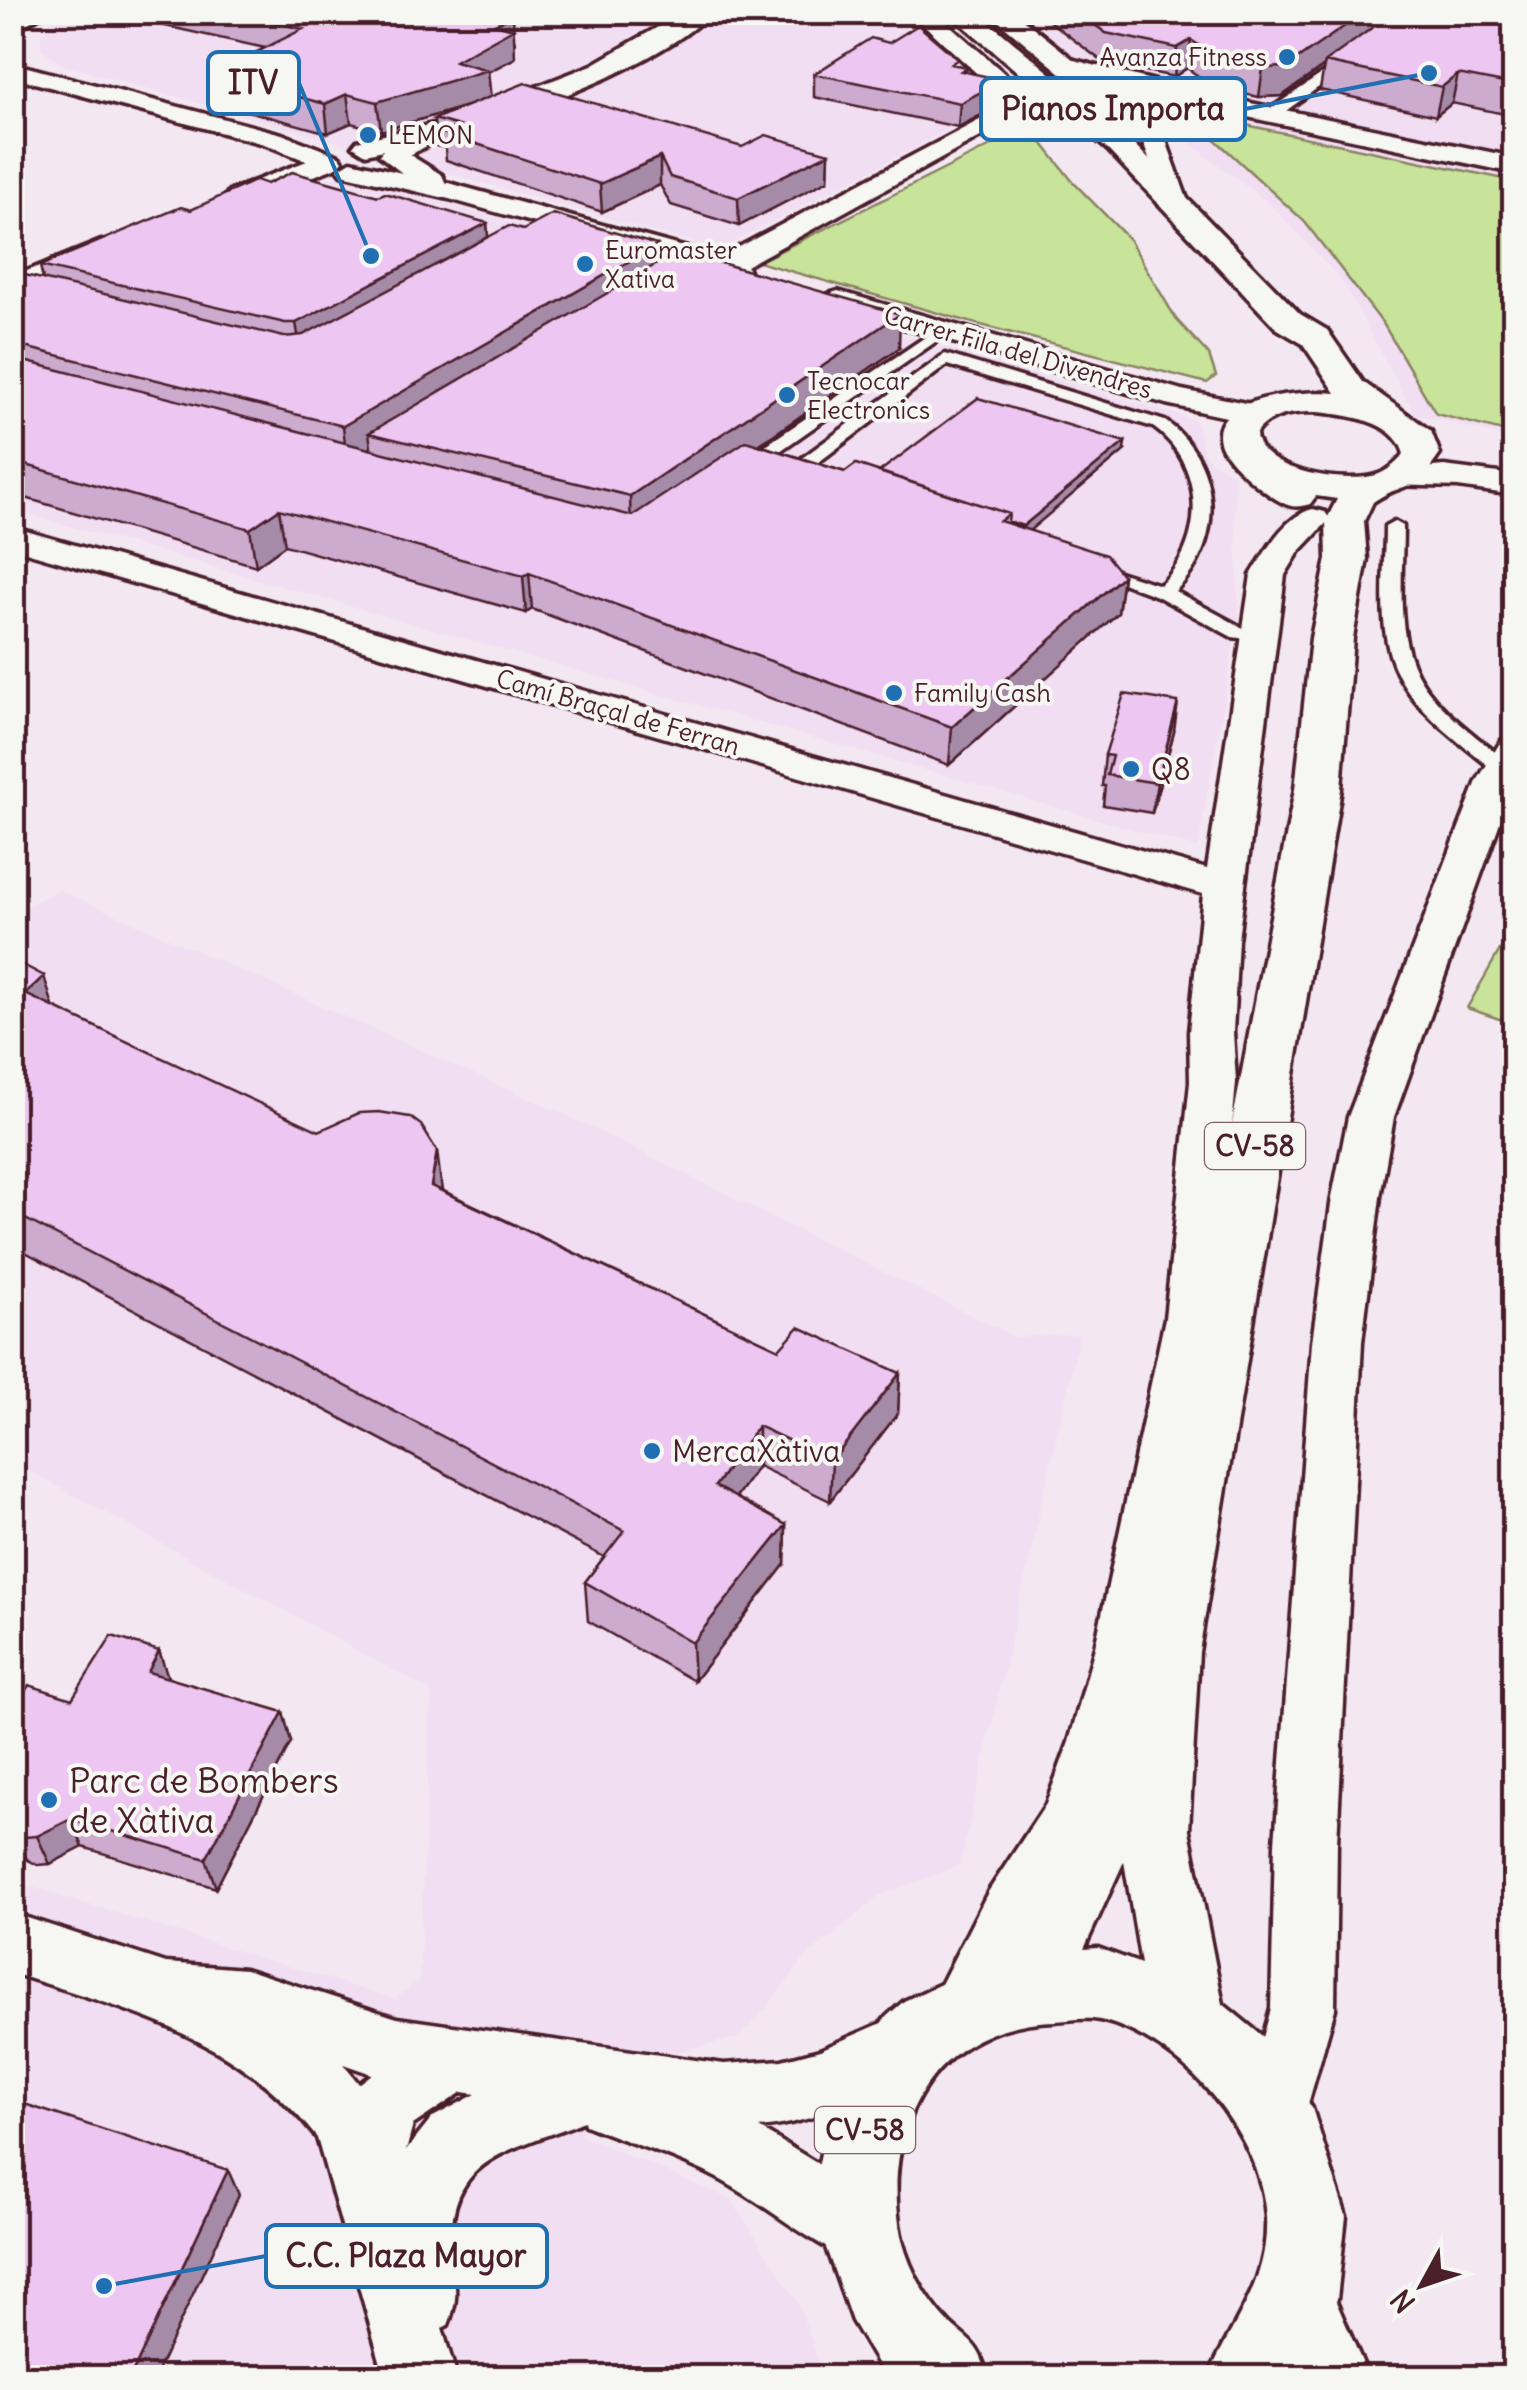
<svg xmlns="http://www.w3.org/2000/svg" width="1527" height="2390" font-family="Delius,sans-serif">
  <rect width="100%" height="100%" fill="#f3e8f2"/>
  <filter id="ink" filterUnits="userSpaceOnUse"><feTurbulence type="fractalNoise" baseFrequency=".01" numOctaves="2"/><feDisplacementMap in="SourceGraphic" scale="20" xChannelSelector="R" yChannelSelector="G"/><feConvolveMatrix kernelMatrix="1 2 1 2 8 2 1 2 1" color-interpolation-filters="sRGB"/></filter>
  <g filter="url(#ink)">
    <path fill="#f1def2" d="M71,12L899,13L1001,102L719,250L60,64L41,48V35L50,24Z
      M1021,13H1514V440L1414,413L1341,280L1273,207Z
      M339,176L356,177L1196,420L1203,450L1212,462L1234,474L1239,615L1198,848L13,510V299L294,186Z
      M58,889L566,1115L1015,1337L1080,1334L960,1865L879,1896L805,1958L765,2010L737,2038L677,2052L610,2045L580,2135L731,2199L798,2303L825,2377H13V1881L394,1999L419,1980L431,1691L13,1462L12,915Z"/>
    <path fill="#c8e39a" stroke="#898162" stroke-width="2.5" d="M1246,125L1514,181V434L1436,414L1384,325L1304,221L1207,132Z
      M1023,130L1036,135L1073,182L1129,239L1176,319L1209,355L1216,376L1207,383L973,323L758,262Z
      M1514,925V1024L1467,1008Z"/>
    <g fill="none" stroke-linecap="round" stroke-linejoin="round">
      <defs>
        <path id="service" d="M1348,56L1352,63L1276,118H1266V112Z
          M943,325L951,330L948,333L753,470H741V462Z
          M945,354L1165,421C1223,461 1225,544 1175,591L1245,629L1269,634V642L1232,637L1157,596L1082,568L1091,563L1160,585C1206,543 1206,464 1153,427L947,365L803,474H791V466Z
          M1394,521L1403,526C1403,570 1396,624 1413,665C1429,705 1478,737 1510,764V772H1496C1461,743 1412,710 1394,666C1377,625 1385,570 1385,526Z"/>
        <path id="minor" d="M19,12H48L12,32V16Z
          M684,12H711C672,56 550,105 493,119L481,112L484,107L592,65Z
          M910,12H935L1031,97L1035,107L746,266L749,270L745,276L735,278L713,273L449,199L342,174L338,169L351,161L402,173L379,155L383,150L366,154L353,146L357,141L438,123L450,130L447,135L410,155L442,175L445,182L720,257L1010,104Z
          M988,12H1014L1074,60L1197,92L1514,157V173L1195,106L1102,82L1164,135L1187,199L1174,207L1165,205L1143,142Z
          M12,63L282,134L339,156L343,161L339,166L247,203H229L225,197L229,191L307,161L264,144L12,77Z
          M101,241L111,243L115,249L111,255L12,296V277Z
          M838,291L1182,390L1265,407L1269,414L1265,421L1254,423L1166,404L828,306L824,300L828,294Z
          M1444,466L1514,475V495L1458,487L1390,485L1385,478L1390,471Z
          M1313,509L1325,512L1330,519L1299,552L1285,575L1238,940L1233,1032L1236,1082L1215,1318L1153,1647L1129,1742L1101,1818L1032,1934L987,2024L964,2033L941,2024L932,2002L988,1892L1046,1804L1069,1742L1095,1647L1165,1318L1190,1082L1189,1032L1203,894L12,548V527L1207,869L1251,575C1266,551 1284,516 1313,509Z
          M1514,738V783L1394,1117L1380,1197L1362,1342L1337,1843L1335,2009L1299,2136L1275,2145L1251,2136L1242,2112L1271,2009L1275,1843L1312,1342L1332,1197L1348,1117L1477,781L1501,741Z
          M12,1913L166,1963L245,1969L397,2018L724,2064L782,2060L820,2050L907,2012L930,2021L940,2044L930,2067C876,2091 820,2123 759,2128L884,2204L894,2229L884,2254L859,2264C810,2243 768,2206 721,2180C677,2156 631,2144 585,2125L584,2121C509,2153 444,2154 452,2257C454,2287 460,2295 448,2325L442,2328L457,2378H385L317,2138C238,2037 129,2010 12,1973ZM343,2064L372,2074L359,2084ZM462,2092L476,2094L433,2117L406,2151L413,2125Z"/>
        <path id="tertiary" d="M1296,2264L1325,2276L1369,2378H1285L1255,2305L1267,2276Z"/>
        <path id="primary" d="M948,12H977L1128,138L1300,314L1327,330L1363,382L1431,431L1440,454C1412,496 1407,479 1373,502L1364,521L1367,559L1353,638L1341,789L1199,1652L1189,1830L1223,2004L1266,2039L1312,2108L1346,2216L1337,2299L1297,2378H1208C1232,2320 1269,2284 1266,2217C1262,2134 1180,2038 1100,2020C1086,2017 1069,2020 1055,2021C940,2024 884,2116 899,2224C904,2261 924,2297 950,2324C958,2332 971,2340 977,2350C982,2357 985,2369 989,2378H886L852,2321L820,2231L819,2163L828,2119L859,2051L887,2016L904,2001L1006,1954L1069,1825L1119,1696L1130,1692L1133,1652L1295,789L1311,638L1327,559L1326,521L1337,499L1316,496L1310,504C1302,506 1296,508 1288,505C1269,498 1225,462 1220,442C1208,395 1309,390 1336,393L1303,344L1276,328L1108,150ZM1317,412C1347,415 1395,420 1404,454C1398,462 1389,470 1379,474C1350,485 1257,473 1256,433C1270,414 1294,412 1317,412ZM1124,1861L1141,1964L1098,1948L1084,1949Z"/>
      </defs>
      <use href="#service" stroke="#4a1f2b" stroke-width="7"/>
      <use href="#minor" stroke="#4a1f2b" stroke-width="7"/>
      <use href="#tertiary" stroke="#4a1f2b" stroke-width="7"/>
      <use href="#primary" stroke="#4a1f2b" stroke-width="7"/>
      <use href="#service" fill="#f6f6f2" fill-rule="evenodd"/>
      <use href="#minor" fill="#f6f6f2" fill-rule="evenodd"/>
      <use href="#tertiary" fill="#f6f6f2" fill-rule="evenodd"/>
      <use href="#primary" fill="#f6f6f2" fill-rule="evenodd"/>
    </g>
    <path fill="#ccabcf" stroke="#4a1f2b" stroke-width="2.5" d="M102,12H503L515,42L514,43L515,58L488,72L490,97L742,147L829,153L828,180L739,226L671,205L660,185L602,212L446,160L445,148L436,146L434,119L467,106L381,131L351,123L328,133L218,103L213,74L265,48Z
      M1045,12H1514V116L1452,103L1436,116L1320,90L1324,66L1282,96L1259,97L1215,88L1187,68L1174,77L1103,62L1045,18Z
      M958,66L967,67L966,73L1002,104L958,127L814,97V74Z
      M267,184L378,196L487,223L488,237L523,230L657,245L658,263L899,348L759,445L845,472H879L1124,451L1029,530L1123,576L1118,613L949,765L532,609L526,613L285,545L256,566L12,494V275L43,279L40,266Z
      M1174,732L1152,813L1103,805L1105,786H1102L1105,755Z
      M12,959L53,1007L779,1349L900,1373L898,1413L830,1501L758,1466L736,1497L786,1525L785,1564L694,1681L588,1621L585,1582L604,1557L12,1245Z
      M159,1651L168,1678L283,1712L291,1742L216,1888L83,1847L50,1864L38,1865L28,1860L21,1852L12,1833V1712L72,1699Z"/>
    <path fill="#a68ba9" stroke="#4a1f2b" stroke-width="2.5" d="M1365,12H1400L1325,62L1324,66L1282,96L1259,97L1263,68Z
      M513,15L515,58L488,72L491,99L381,131L377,102L455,61L495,24Z
      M1191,40L1187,68L1174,77L1177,48Z
      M1458,74L1452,103L1436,116L1442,87Z
      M1003,80L1002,104L958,127L960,103Z
      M347,94L351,123L328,133L325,104Z
      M829,153L828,180L739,226L738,198Z
      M660,157V185L602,212L600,184Z
      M487,223L489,251L301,352L296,323Z
      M657,245L659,278L369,433L371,447L347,461L343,426Z
      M900,314L899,348L631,533L630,496Z
      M1125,442L1124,451L1023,536V526Z
      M279,509L285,545L256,566L250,529Z
      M529,573L532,609L526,613L523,576Z
      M1123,576L1118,613L949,765L952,727Z
      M1178,702L1174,732L1152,813L1157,783Z
      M44,976L56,1016L25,994Z
      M437,1151L442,1191L431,1186Z
      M900,1373L898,1413L830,1501L832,1461Z
      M758,1426V1466L716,1525L715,1486Z
      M786,1525L785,1564L694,1681L692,1643Z
      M159,1651L169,1680L148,1672Z
      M283,1712L291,1742L216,1888L206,1859Z
      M71,1819L83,1847L50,1864L37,1836Z
      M228,2170L239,2195L154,2378H130Z"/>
    <path fill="#edc7f1" stroke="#4a1f2b" stroke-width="2.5" d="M225,12H503L513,15L495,24L513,29L455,61L488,70L377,102L347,94L325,104L213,74L303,29Z
      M1077,12H1365L1286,67L1263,68L1219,59L1191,40L1177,48L1106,33Z
      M1394,12H1514V85L1458,74L1442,87L1325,62Z
      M918,25L958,59L951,64L967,67L961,71L1003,80L960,103L814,74L871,38L889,43Z
      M525,83L742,147L766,135L829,153L738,198L670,177L660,157L600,184L443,133L459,126L434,119Z
      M292,172L378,196L385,193L487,223L296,323H285L40,266L181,207L191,210L256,180L267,184Z
      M553,214L657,245L343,426L12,344V275L17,273L284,337L303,335L509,226L523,230Z
      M679,251L900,314L630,496L369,433Z
      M12,358L632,516L746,441L845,472L856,464L1009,514L1000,521L1106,555L1123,576L952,727L529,573L523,576L279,509L250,529L12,461Z
      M978,398L1125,442L1023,526L1008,521L1009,514L879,472Z
      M1124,694L1178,702L1157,783L1107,775L1112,756L1105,755Z
      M12,959L44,976L25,994L319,1131L359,1113L379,1112L410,1117L421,1125L437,1151L431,1186L779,1349L799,1327L900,1373L832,1461L758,1426L715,1486L786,1525L692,1643L585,1582L624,1531L12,1212Z
      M112,1636L159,1651L148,1672L283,1712L206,1859L71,1819L37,1836L25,1837L12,1829V1712L29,1685L72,1699Z
      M12,2100L228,2170L130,2378H12Z"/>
  </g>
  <g fill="#1f6fb2" stroke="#f6f6f2" stroke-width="4">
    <circle cx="1287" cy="57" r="10"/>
    <circle cx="368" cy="135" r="10"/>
    <circle cx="585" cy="264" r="10"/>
    <circle cx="787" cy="395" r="10"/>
    <circle cx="894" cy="693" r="10"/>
    <circle cx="1131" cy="769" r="10"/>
    <circle cx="652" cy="1451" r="10"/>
    <circle cx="49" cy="1800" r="10"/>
  </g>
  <g text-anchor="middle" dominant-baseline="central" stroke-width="8" stroke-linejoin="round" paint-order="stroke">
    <g font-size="25" fill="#4a1f2b" stroke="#f6f6f2" text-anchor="start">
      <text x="1267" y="57" text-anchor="end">Avanza Fitness</text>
      <text x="388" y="135">LEMON</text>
      <text x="605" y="250">Euromaster<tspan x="605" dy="29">Xativa</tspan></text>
      <text x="807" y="381">Tecnocar<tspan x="807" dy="29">Electronics</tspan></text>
      <text x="914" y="693">Family Cash</text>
    </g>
    <g font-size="25" fill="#4a1f2b" stroke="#f6f6f2">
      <text transform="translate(1018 352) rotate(16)">Carrer Fila del Divendres</text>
      <text transform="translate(618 712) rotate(16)">Camí Braçal de Ferran</text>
    </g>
    <g fill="#f6f6f2" stroke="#7e6067" stroke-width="2.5">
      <rect x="1205" y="1123" width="100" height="46" rx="8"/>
      <rect x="815" y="2107" width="100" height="46" rx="8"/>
    </g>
    <g font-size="28" font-weight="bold" fill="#4a1f2b">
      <text x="1255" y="1146">CV-58</text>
      <text x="865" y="2130">CV-58</text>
    </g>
    <g font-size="30" fill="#4a1f2b" stroke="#f6f6f2" text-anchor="start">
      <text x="1151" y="769">Q8</text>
      <text x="672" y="1451">MercaXàtiva</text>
    </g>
    <g font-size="35" fill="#4a1f2b" stroke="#f6f6f2" text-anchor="start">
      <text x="69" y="1780">Parc de Bombers<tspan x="69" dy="40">de Xàtiva</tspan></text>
    </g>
  </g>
  <path fill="none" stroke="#1f6fb2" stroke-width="4" d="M371 256L299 83M1429 73L1245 109M104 2286L266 2256"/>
  <g fill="#1f6fb2" stroke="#f6f6f2" stroke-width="4">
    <circle cx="371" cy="256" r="10"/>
    <circle cx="1429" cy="73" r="10"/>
    <circle cx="104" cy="2286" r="10"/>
  </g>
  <g fill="#f6f6f2" stroke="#1f6fb2" stroke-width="4">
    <rect x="208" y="52" width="91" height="62" rx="10"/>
    <rect x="981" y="78" width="264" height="62" rx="10"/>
    <rect x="266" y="2225" width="281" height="62" rx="10"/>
  </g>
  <g font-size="32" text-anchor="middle" font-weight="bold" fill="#4a1f2b">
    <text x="253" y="94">ITV</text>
    <text x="1113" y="120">Pianos Importa</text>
    <text x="406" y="2267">C.C. Plaza Mayor</text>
  </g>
  <rect width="1527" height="2390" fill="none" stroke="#f6f6f2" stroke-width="50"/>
  <rect x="25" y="25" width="1477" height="2340" fill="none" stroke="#4a1f2b" stroke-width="4" filter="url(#ink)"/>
  <g transform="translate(1422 2285) rotate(230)" stroke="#f6f6f2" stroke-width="8" paint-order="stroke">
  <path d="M0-8L18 38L0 25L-18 38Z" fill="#4a1f2b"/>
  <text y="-15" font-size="28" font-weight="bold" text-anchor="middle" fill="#4a1f2b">N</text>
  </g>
</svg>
